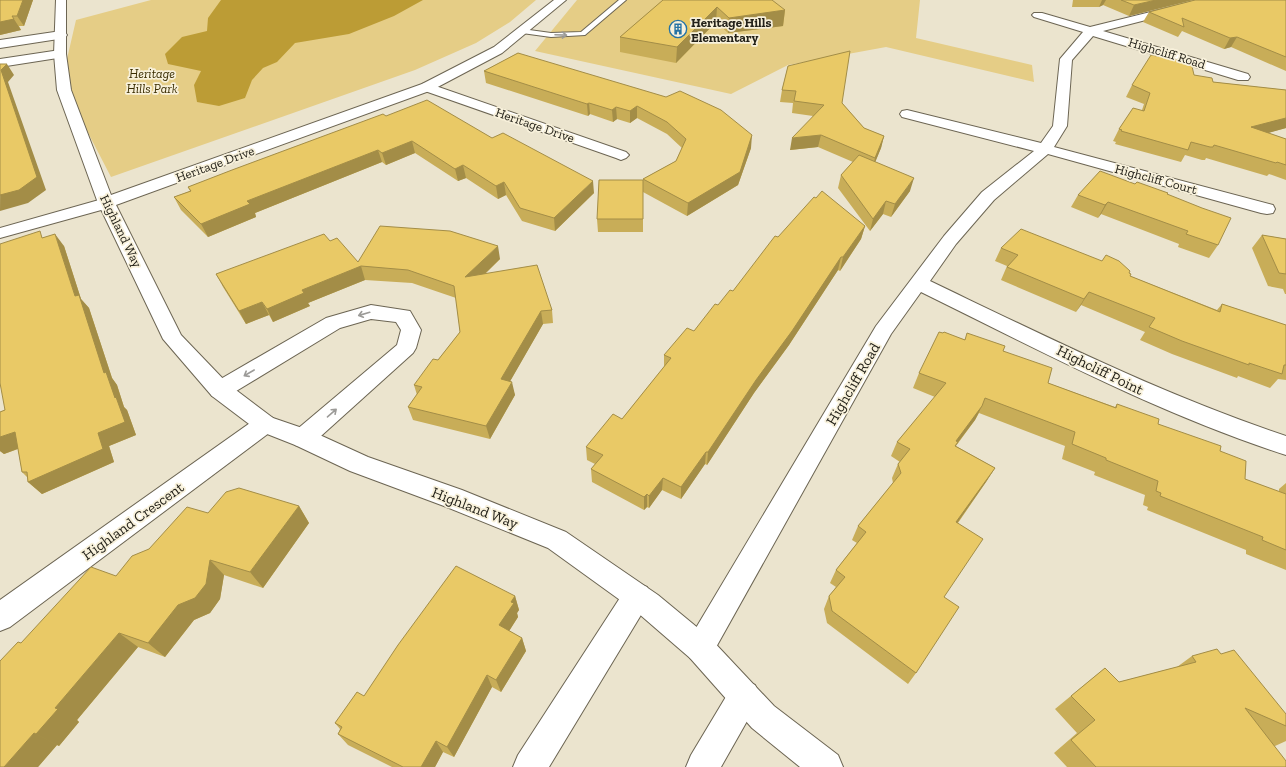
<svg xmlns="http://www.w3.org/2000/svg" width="1286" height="767" font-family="'Zilla Slab',serif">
  <rect width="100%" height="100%" fill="#ebe4ce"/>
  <path fill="#e5cd86" d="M151,0H536L510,22L476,43L415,70L111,177L71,100L67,59L76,20Z
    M577,0H920L916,38L1032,65L1034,82L886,47L788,65L731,94L535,51Z"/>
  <path fill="#bc9c35" d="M221,0H423L394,16L349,34L295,43L277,62L263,68L252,80L245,98L219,106L197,102L194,85L201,71L168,64L165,54L182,37L207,31L208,18Z"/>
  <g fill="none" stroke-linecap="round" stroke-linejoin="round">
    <defs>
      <path id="lane" d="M619,0H626L585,35L551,37L522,33L519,31L522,29L551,33L581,32Z"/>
      <path id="street" d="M1199,0H1217L1216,2L1103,31L1248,74L1250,77L1248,80H1238L1093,36L1072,60L1067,126L1054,147L1273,205L1275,209L1273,213L1267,214L1261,213L1048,154L994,200L956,244L930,281C1047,337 1163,395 1286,436V455C1159,414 1041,351 921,292L891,334L710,658L700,663L690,658L685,648L690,638L876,326L944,236L982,192L1034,151L902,117L900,114L902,111L907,110L1041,143L1053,126L1060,59L1083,32L1034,17L1032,15L1034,13H1042L1090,27Z
        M61,31L65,32L67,35L65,38L0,48V40Z
        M60,50L64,51L66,54L64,57L0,67V59Z
        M427,83L626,152L629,155L626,158L621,160L616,158L422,90L420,87L422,84Z
        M106,198L112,199L114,203L112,207L0,238V228Z
        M371,305L410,311L421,330L416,348L413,353L311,445L303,447L295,445L291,438L295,431L397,345L401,330L396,322L371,319L340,328L228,396L220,398L212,396L209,390L212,384L326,318Z
        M265,415L273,418L277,424L273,430L10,627L0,631V600L257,418Z
        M637,583L647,587L651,596L647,605L549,767H513L518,755L627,587Z
        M744,680L755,685L760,696L755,707L721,767H686L691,755L733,685Z"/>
      <path id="secondary" d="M56,0H66V54L71,90L111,195L422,84L494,47L554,0H566L502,53L432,90L116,205L181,335L228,384L273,418L311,431L368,457L462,490L566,532L658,595L710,638L774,706L838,755L843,767H800L752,728L690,658L638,613L548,548L444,506L350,471L295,445L257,430L212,396L163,339L98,203L57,90L54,54Z"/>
    </defs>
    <use href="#lane" stroke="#6c6553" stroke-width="2"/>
    <use href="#street" stroke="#6c6553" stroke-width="2"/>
    <use href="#secondary" stroke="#6c6553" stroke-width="2"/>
    <use href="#lane" fill="#fff" fill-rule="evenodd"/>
    <use href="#street" fill="#fff" fill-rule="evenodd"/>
    <use href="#secondary" fill="#fff" fill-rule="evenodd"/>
  </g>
  <path fill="#c8ad58" d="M0,0H33L24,26H19L21,30L0,35Z
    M663,0L785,10L783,26L728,33L716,22L676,63L620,52V37Z
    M1073,0H1193L1129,16L1103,5L1099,7H1072Z
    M1286,0V71L1231,47L1224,49L1182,31L1178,37L1143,22L1149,12Z
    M518,53L751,148L738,185L687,216L643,192V179L676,161L682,148L667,134L637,118L630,123L617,119L613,122L590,114L588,116L486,83L484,71Z
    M788,66L842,103L864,128L884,136L881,148L875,162L910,191L891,217L883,214L870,231L838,188L841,175L853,162L818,147L790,150L813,116L792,113L793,103L780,102L782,90Z
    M1194,75L1213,82L1286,90V128L1267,133L1286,139V180L1269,174L1267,176L1206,158L1205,160H1202L1185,155L1181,162L1115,144L1116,142L1113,141L1119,129L1142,110L1144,104L1126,97L1132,85Z
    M386,116L492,138L594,193L555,231L522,221L506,195L498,199L466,178L458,181L415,153L386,165L382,162L255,213L256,217L208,237L181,210L174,197L190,191L188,187Z
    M643,180V232H598L597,219Z
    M1167,194L1218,245L1209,258L1178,247L1179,244L1101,214L1098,218L1071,207L1078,195Z
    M865,226L861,239L840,271L838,270L789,345L754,393L707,465L705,464L681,499L662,490L649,508L647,507L644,510L592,482L591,469L595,464L587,460L586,447L622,419L664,367V355L694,331L718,305L733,291L778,237Z
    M1262,235L1286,239V294H1285L1283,289L1268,286L1252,248Z
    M44,237L64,246L81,299L89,308L112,378L117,385L124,407L127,410L136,435L109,446L114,462L42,494L28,482L27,477L22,472L18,449L4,454L0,451V412L5,410Z
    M330,241L358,262L500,259L485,274L552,310L553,323L543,324L510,381L515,395L490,439L413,420L408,407L417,395L414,385L438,360L460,332L456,298L412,283L365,280L308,303L310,306L273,322L269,315L246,324L223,287L216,274Z
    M1001,248L1129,273L1130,276L1217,310L1222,304L1286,325V380L1278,379L1270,388L1238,376L1237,378L1172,354L1140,340L1145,332L1081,305L1076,312L1001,280L1007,266L995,261Z
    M943,333L1003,351L1048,383L1115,407L1117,404L1158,424L1220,451L1245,479L1279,492V489L1286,483V570L1246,554V550L1147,510L1148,507L1143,505L1145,495L1094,475L1095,472L1062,459L1065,446L979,413L975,420L956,446L995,468L986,482L958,523L944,597L916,673L908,684L827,623L824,609L829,596L836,587L830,583L836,570L857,543L852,540L858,526L893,483L892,478L898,464L900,462L891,456L897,442L935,397L913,388L919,373Z
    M299,506L309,523L263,588L224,575L220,599L210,613L194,620L165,657L138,647L77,720L79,722L59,746L57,745L38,767H0L21,643L116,576L149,549L208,513Z
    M515,596L519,610L517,613L518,617L509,631L522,638L526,651L501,692L492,687L454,757L443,752L435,767H392L348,745L338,734L340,729L335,723L364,696Z
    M1192,656L1286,726V741L1275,746H1274L1286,767H1067L1054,753L1077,733L1055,709L1105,668L1119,682L1177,667Z"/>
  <path fill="#a38d47" d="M23,0H33L24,26L17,16Z
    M1102,0H1106L1103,5L1099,7Z
    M1156,0H1193L1129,16L1134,5Z
    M717,7L716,22L676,63L677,47Z
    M785,10L783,26L728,33L729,18Z
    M12,16L21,30L0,35V22Z
    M1237,37L1231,47L1224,49L1230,38Z
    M7,64L14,75L8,82L46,190L28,203L0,211L1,70Z
    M589,103L590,114L588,116L587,104Z
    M637,106V118L630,123V111Z
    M616,107L617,119L613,122L612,110Z
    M1286,118V128L1243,140L1251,127Z
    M752,135L751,148L738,185L687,216L688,203Z
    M821,135L818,147L790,150L792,138Z
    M884,136L881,148L872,170L875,158Z
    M412,141L415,153L386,165L382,153Z
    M378,150L382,162L255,213L256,217L208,237L201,224L247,201Z
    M463,165L466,178L458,181L455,169Z
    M914,178L910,191L891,217L895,204Z
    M593,181L594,193L555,231L554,218Z
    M504,182L506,195L498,199L496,186Z
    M886,201L883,214L870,231L873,219Z
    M1108,202L1101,214L1098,218L1105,205Z
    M865,226L861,239L840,271L843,257Z
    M55,234L64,246L81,299L89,308L112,378L117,385L124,407L127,410L136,435L109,446L114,462L42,494L28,482L98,433L115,398L104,373L75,296Z
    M498,246L500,259L468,290L465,277Z
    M841,257L838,270L789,345L754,393L707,465L708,452L756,380Z
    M361,266L365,280L308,303L310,306L273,322L267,309L302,290Z
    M1089,292L1081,305L1076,312L1084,299Z
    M262,302L269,315L246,324L239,311Z
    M541,311L543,324L504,392L501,379Z
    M512,382L515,395L490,439L486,426Z
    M982,406L975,420L956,445L950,456L956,441Z
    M15,432L28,445L4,454L0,451V437Z
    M706,452L705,464L681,499V487Z
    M995,468L986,482L948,536L956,522Z
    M663,478L662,490L649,508V496Z
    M647,494V507L644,510V497Z
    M299,506L309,523L263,588L250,572Z
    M210,560L224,575L220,599L210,613L194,620L165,657L148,643Z
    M515,596L519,610L517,613L518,617L504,639L499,625L511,602Z
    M119,633L138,647L77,720L79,722L59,746L36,734L55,708Z
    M522,638L526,651L501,692L496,680Z
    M487,675L492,687L454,757L447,747Z
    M34,733L57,745L38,767H4Z
    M436,741L443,752L435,767H421Z"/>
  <path fill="#e9c966" stroke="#a38d47" d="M0,0H23L17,16H12L14,19L0,22Z
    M663,0H772L785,10L729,18L717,7L677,47L620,37Z
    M1121,0H1156L1134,5Z
    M1195,0H1286V57L1237,37L1230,38L1182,18L1184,27L1149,12Z
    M850,51L842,103L864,128L884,136L875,158L821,135L792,138L824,105L794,101L796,91L782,90L788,66Z
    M518,53L666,97L680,91L721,110L752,135L740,172L688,203L643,179L676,161L686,139L667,122L637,106L630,111L616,107L612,110L589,103L587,104L484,71Z
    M1151,55L1191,62L1194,75L1212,78L1213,82L1286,90V118L1251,127L1286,139V165L1277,162L1276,163L1214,145L1213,147H1210L1191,142L1188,150L1121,131L1122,130L1119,129L1133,108L1144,111L1150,93L1132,85Z
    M0,64H7L1,70L37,177L19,190L0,195Z
    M427,100L492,138L503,133L593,181L554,218L520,208L504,182L496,186L463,165L455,169L412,141L382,153L378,150L247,201L250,204L201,224L174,197L191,191L188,187L232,170L383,114L386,116Z
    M859,155L914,178L895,204L886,201L873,219L841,175Z
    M1100,171L1135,184L1137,182L1168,193L1167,194L1202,208L1231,218L1218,245L1186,234L1188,231L1108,202L1105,205L1078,195Z
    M599,180H643V219H597Z
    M822,191L865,226L843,257H841L792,331L756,380L708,452H706L681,487L663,478L649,496L647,494L644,497L591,469L603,455L586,447L613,414L622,419L671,358L664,355L687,328L694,331L715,304L718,305L730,290L733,291L775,236L778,237L814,197L816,198Z
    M380,226L450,231L498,246L465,277L537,265L552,310L541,311L501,379L512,382L486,426L408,407L422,387L414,385L433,359L438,360L460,332L454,286L408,270L361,266L302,290L304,293L267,309L262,302L239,311L216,274L324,234L330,241L337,238L358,262Z
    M1021,229L1102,261L1106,255L1119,261L1130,271L1129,273L1131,274L1130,276L1220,312L1222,304L1286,325V365H1284L1282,374L1249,363V365L1182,341L1149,327L1155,318L1089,292L1084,299L1007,267L1018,255L1001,248Z
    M40,231L42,238L55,234L75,296L79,295L104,373L106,372L115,398L116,397L125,422L98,433L103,449L28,482L27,472H22L15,432L0,437V412L5,410L0,383V244Z
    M1262,235L1286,239V274L1279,273Z
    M939,332L943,333L944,332L965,340L967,333L1005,346L1003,351L1052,368L1048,383L1116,408L1117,404L1159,419L1158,424L1221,446L1220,451L1246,461L1245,479L1286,494V550L1262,540L1263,537L1160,496L1161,493L1156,491L1158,481L1106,460V458L1072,444L1075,432L985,398L982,406L956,441L958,442L955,446L995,468L956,522L983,539L944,597L959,607L916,673L832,611L829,596L845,577L836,570L866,532L858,526L901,473L898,464L910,449L897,442L946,383L919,373Z
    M239,488L299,506L250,572L210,560L206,584L195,598L178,605L148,643L119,633L55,708L58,709L36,734L34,733L4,767H0V661L18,642L21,643L91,567L116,576L132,556L149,549L187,507L208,513L226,492Z
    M456,566L515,596L511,602L514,603L499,625L522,638L496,680L487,675L447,747L436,741L421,767H403L338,734L342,727L335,723L357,692L364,696L398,645Z
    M1217,649L1221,654L1234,650L1286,714V726L1245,708L1286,761V767H1096L1071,740L1095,720L1071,696L1105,668L1119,682L1196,662L1192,656Z"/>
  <defs><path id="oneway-shaft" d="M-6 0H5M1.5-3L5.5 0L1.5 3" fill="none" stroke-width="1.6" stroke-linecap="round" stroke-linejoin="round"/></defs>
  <g stroke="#9c9b98">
    <use href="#oneway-shaft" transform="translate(561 35) rotate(2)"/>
    <use href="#oneway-shaft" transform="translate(364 314) rotate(164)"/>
    <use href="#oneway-shaft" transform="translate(249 373) rotate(150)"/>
    <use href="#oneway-shaft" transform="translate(332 413) rotate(-41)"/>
  </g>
  <defs>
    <symbol id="building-ring" viewBox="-11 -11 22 22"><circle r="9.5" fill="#f8f1db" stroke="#2473a5" stroke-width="1.5"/><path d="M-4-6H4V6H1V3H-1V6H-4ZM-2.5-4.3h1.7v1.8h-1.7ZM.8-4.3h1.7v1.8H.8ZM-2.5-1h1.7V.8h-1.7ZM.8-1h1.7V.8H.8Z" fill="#2473a5"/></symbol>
  </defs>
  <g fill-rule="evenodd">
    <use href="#building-ring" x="668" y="19" width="20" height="20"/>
  </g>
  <g text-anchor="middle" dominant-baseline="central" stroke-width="3.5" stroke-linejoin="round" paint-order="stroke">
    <g font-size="13" font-weight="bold" fill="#232119" stroke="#f8f1db" text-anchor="start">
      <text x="691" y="22">Heritage Hills<tspan x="691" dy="15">Elementary</tspan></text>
    </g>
    <g font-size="13" fill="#232119" stroke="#f8f1db">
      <text transform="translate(1167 53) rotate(17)">Highcliff Road</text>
      <text transform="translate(535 125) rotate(19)">Heritage Drive</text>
      <text transform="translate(215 164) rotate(-20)">Heritage Drive</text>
      <text transform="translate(1156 179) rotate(15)">Highcliff Court</text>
      <text transform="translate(121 231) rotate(64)">Highland Way</text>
    </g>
    <g font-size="13" font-style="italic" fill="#392c00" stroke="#f8f1db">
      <text x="152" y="73">Heritage<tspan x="152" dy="15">Hills Park</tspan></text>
    </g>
    <g font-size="15" fill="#232119" stroke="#f8f1db">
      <text transform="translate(1100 370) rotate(26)">Highcliff Point</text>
      <text transform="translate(853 384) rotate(-60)">Highcliff Road</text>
      <text transform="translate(475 508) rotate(21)">Highland Way</text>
      <text transform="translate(133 521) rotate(-36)">Highland Crescent</text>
    </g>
  </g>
</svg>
